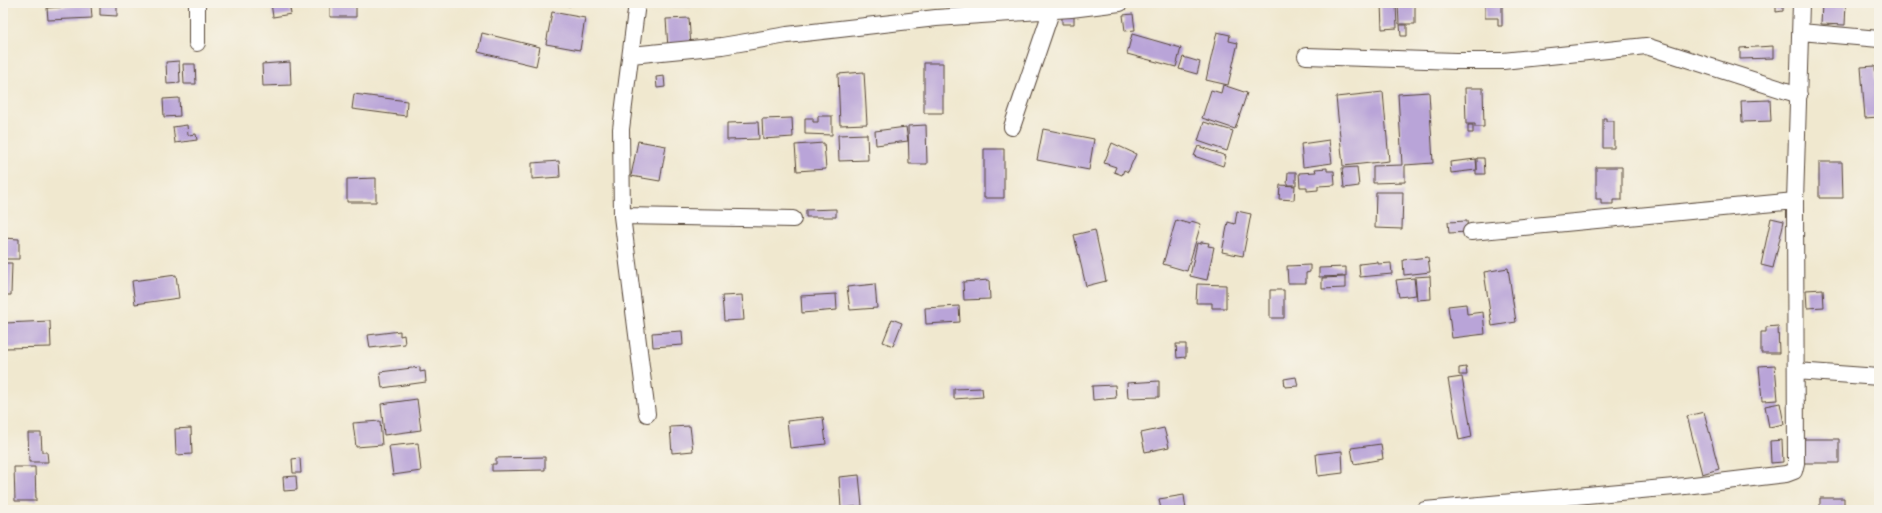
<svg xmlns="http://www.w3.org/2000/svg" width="1882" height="513" font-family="Dekko,sans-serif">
  <rect width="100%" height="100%" fill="#f7f3e8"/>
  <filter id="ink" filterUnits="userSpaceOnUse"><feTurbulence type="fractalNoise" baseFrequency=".025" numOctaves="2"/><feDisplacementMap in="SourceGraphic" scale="8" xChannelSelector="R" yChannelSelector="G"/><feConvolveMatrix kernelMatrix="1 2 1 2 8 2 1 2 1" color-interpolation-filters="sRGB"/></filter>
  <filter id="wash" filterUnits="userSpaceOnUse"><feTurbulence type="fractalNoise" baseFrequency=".012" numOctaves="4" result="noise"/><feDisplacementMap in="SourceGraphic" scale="16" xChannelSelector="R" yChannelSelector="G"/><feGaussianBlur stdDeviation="0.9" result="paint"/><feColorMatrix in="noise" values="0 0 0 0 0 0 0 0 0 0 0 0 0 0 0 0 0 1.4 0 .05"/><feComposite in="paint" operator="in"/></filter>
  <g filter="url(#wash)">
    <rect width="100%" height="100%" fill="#f0e8cf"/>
    <g id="blocks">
      <path fill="#b9a4d8" d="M100,3H117V16L100,15Z
        M271,3H289L291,14L273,17Z
        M330,3H356V17H330Z
        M553,3H570V6Z
        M673,3H695V6L673,7Z
        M999,3H1014V6H999Z
        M1381,3H1396L1397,28L1382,29Z
        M1398,3H1415V24H1399Z
        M1485,3H1502V26H1498V18H1485Z
        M1776,3H1783V11L1776,12Z
        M1822,3H1846L1845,25L1821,24Z
        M91,5L92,18L48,20L47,8Z
        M552,12L585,18L580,50L546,44Z
        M1062,14H1074V24H1062Z
        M1133,14L1135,30L1125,31L1123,15Z
        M689,18L691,47L668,48L666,19Z
        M1400,25H1407V36H1401Z
        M1217,32L1230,35L1229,41L1238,43L1228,85L1206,80Z
        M482,33L540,47L536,66L478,52Z
        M1132,34L1181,48L1176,67L1127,54Z
        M1773,46V58L1740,59V48Z
        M1183,57L1200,62L1197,74L1179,69Z
        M179,61L180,83L167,84L166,62Z
        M290,62L291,85L263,86L262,64Z
        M924,63H943V113H924Z
        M183,64H195L196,84H184Z
        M1875,66L1879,117L1865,118L1861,67Z
        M864,72L867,124L840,125L838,74Z
        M664,76L665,87L657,88L656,77Z
        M1223,85L1247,93L1235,129L1202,118L1211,90L1221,93Z
        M1465,88H1483L1484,127H1475V124H1466Z
        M1383,92L1389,161L1343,166L1336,97Z
        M1429,92L1433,163L1405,165V182L1373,183V166L1402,165L1398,94Z
        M354,94L407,101L406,116L352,109Z
        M179,98L180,116L164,117L163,99Z
        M1770,100L1771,121L1742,122L1741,101Z
        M818,116H832V135L805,134V118H813V122H818Z
        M792,118L793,137L763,139L762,119Z
        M1603,118H1606V121H1614V148H1603Z
        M758,122L759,139L727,140V123Z
        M1204,122L1233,131L1227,151L1198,141Z
        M187,125L188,135L196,134L197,140L175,143L173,127Z
        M926,125L927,164H909L908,126Z
        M1468,125H1473V133H1468Z
        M3,126H6L7,131H3Z
        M906,127L908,141L876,145L875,131Z
        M1043,129L1094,139L1089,170L1037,160Z
        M867,134L868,160L839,161L838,135Z
        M1329,140L1332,163L1303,167L1301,144Z
        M638,141L666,146L660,181L631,176Z
        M824,143L826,169L797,171L795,145Z
        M1112,143L1136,154L1128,172L1124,170L1122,175L1114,172L1116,167L1104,163Z
        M1198,146L1226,156L1223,166L1194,156Z
        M984,149H1004V198H984Z
        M1477,158H1484L1485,174H1476V170L1451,173L1450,162L1476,159L1477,170Z
        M559,161L560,177L532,179V163Z
        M1819,162H1842L1843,198H1819Z
        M1357,167L1359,186L1344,188L1342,168Z
        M1596,167H1622V200H1613V204H1601V199H1596Z
        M1327,168V171H1334L1335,185L1318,186V190L1307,191V187H1300L1299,173L1316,172L1315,169Z
        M1288,172H1296V185H1287Z
        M376,178V202H347V179Z
        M1280,185L1295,186L1294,200L1279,199Z
        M1376,192H1403L1402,229L1375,228Z
        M836,209V217H806V210Z
        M1237,211L1251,214L1243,256L1222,252L1228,222L1235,224Z
        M1771,218L1784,221L1773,268L1761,265Z
        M1176,220L1190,224L1191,221L1201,224L1187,271L1163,264Z
        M1467,221L1468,232L1449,233L1448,222Z
        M1095,230L1106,281L1086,286L1074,235Z
        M3,238L19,239V259H3Z
        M1201,242L1209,243L1208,246L1214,247L1207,280L1190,276L1197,243L1201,244Z
        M1428,257L1430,272L1404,275L1403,260Z
        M1378,262V264L1391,263L1392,274L1360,277L1359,264Z
        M3,263H12L11,295H3Z
        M1310,265V272L1306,273V283H1288L1287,266Z
        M1346,267V276L1319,277V268Z
        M1508,268L1516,322L1492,326L1484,272Z
        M176,275L179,298L135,304L132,281Z
        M1430,276L1431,299L1417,300L1415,277Z
        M1345,277V288L1322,289V278Z
        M1414,278L1416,295L1399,297L1396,280Z
        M989,280L990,299L964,300L963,282Z
        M875,284L877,308L850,310L847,287Z
        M1197,284L1226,285V308H1212V303H1196Z
        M1823,289L1824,307L1807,308L1806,290Z
        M1270,290H1284V318H1270Z
        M836,294L837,310L802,313L801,296Z
        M742,295L744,320L724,321L722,296Z
        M1466,304L1467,314L1483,312L1485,334L1452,338L1448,306Z
        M959,306L960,322L926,324L925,308Z
        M892,319L902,323L893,346L883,342Z
        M50,321L51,347L5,348V323Z
        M1778,326L1779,353H1761V332H1766V327Z
        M400,331V336L404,335L405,344L370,348L368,335Z
        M682,331L683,345L653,347L652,333Z
        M1176,344H1186V357L1177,358Z
        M1775,365L1778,400L1762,401L1759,366Z
        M420,367V372L425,371L426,382L382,388L380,372Z
        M1466,367L1467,375H1459V368Z
        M1296,377L1298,386L1285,387L1284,379Z
        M1462,377L1472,437L1459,440L1448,379Z
        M1159,381V397L1128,398L1127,383Z
        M1115,385L1116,398L1093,400L1092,386Z
        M982,388L983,397L954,399V389Z
        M417,399L421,430L384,435L381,404Z
        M1780,403L1784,424L1769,427L1765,406Z
        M1704,412L1719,469L1702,474L1687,416Z
        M823,417L826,444L790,448L787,421Z
        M380,421L382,445L356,447L353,423Z
        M690,426L693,451L672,453L670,427Z
        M191,428L192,454L176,455L175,429Z
        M1164,428L1169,447L1145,452L1141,433Z
        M28,433H41L42,452H47L48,462H29Z
        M1804,439H1839V463H1804Z
        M1782,440L1783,462L1771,463L1770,441Z
        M418,443L421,471L393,475L389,446Z
        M1381,444L1383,459L1354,464L1351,448Z
        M1342,451L1343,473L1318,476L1316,454Z
        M545,457V470L492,471V464H496V458Z
        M300,458L301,473H293L292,459Z
        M14,467H35L36,501H15Z
        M859,475L862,506L841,508L839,477Z
        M296,476L297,490L284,491L283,477Z
        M1184,495L1186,510H1161L1159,499Z
        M1820,498H1844V510H1820Z"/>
    </g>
  </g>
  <g filter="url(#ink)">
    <use href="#blocks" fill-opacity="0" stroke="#564639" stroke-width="1"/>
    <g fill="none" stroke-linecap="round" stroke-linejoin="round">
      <defs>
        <path id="street" d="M197,3V43
          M637,3L621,129L622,216L647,414
          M1801,32L1879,39
          M631,55L722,46L787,35L936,18L1071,9L1120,3
          M1306,56L1456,61H1503L1646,46L1799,95
          M1012,127L1052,9
          M622,216L793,219
          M1471,232L1795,201
          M1796,371L1879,377
          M1425,510L1685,486L1786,474L1794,471L1796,463L1795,201L1801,3"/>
      </defs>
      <use href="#street" stroke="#564639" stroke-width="18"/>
      <use href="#street" stroke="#fff" stroke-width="16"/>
    </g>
  </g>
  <rect width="1882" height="513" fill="none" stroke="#f7f3e8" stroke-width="16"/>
</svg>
